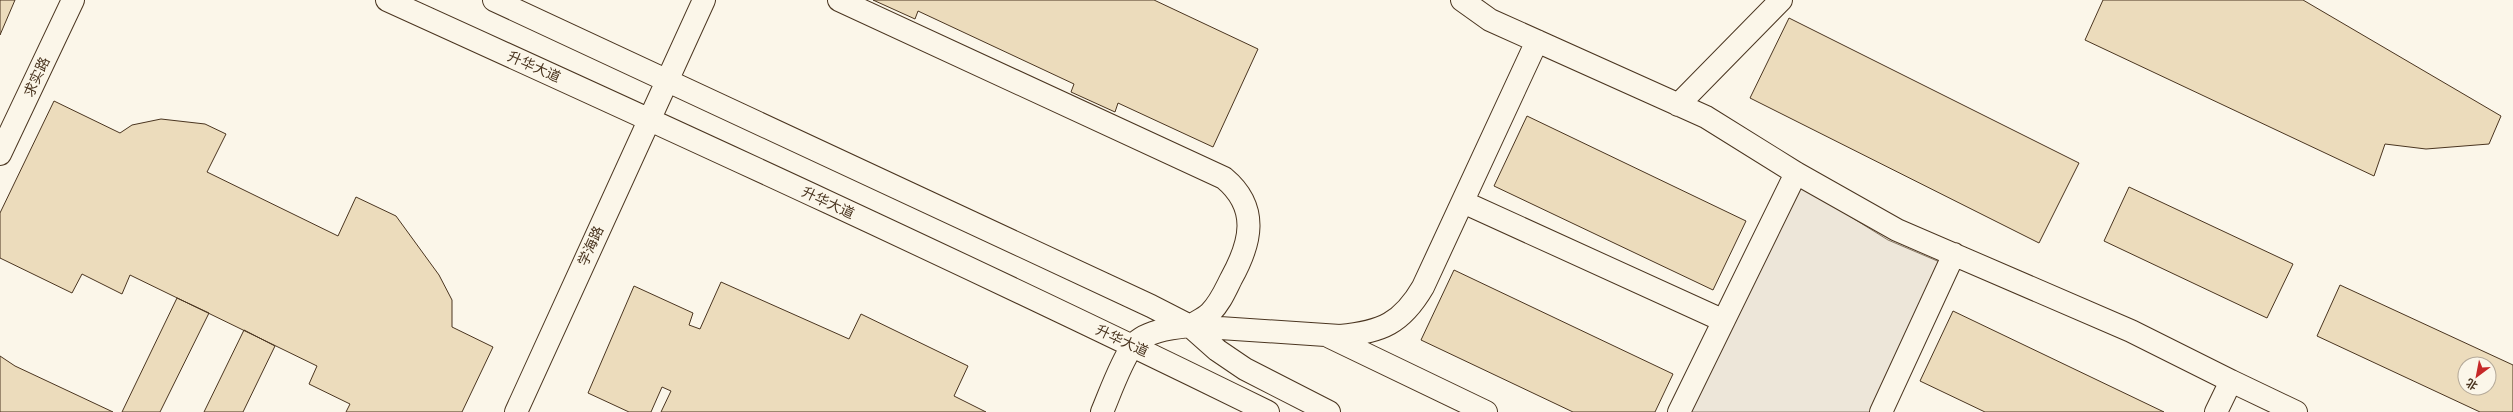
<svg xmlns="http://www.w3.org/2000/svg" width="2513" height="412" font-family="'Sofia Sans Condensed','Noto Sans SC',sans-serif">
  <rect width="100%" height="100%" fill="#fbf6e9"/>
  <path fill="#ede6d9" stroke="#887966" d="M1798,184L1888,240L1942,263L1871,412H1690Z"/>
  <path fill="#ecdcbc" stroke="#4a3520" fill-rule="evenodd" d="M0,0H15L0,35Z
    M873,0H1154L1258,49L1213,147L1118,103L1115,112L1071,92L1074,84L918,11L915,19Z
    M2103,0H2303L2501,116L2489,144L2426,149L2385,144L2374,176L2085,40Z
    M1789,18L2079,163L2039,243L1750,98Z
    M54,101L120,133L132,125L161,119L205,124L226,134L207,172L338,236L356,197L396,216L439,275L452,300V327L493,347L462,412H346L350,404L309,384L317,366L130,275L122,294L82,274L72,293L0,258V213Z
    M1527,116L1746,221L1713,290L1494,186Z
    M2129,187L2293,264L2267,318L2104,241Z
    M1454,270L1673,374L1655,412H1573L1421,340Z
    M721,282L849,339L861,314L968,366L954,396L986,412H661L671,391L662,387L651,412H629L588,393L634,286L693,313L689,325L700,329Z
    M2340,285L2513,365V412H2480L2317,336ZM2465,364H2489V388H2465Z
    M177,298L209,313L160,412H122Z
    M1953,311L2164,412H1985L1920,381Z
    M244,330L275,346L243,412H204Z
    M0,356L15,366L113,412H0Z"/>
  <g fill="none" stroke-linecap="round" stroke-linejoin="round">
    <defs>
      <path id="minor" d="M387,0C682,134 977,269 1268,412
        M494,0L1151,306L1190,326L1217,350L1245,369L1329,412
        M839,0L1224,178C1260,208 1251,243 1231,279C1225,291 1220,303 1210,313C1205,318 1196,322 1190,326
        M1462,0L1490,20L1706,117L1796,173L1897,230L2131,331L2231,381L2216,412
        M1678,105L1781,0
        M0,154L73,0
        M1463,202L1722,320
        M1330,337L1486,412
        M2231,381L2296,412
        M516,412L704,0
        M1102,412C1110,393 1121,362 1132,347C1143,331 1172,328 1190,326L1340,336C1382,332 1402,323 1423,287L1537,41
        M1679,412L1796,173
        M1881,412L1954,254"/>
    </defs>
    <use href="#minor" stroke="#4a3520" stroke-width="24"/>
    <use href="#minor" stroke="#fbf6e9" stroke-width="22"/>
  </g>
  <g text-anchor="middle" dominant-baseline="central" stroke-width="3" stroke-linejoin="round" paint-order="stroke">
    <g font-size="14" fill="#4a3520" stroke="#fbf6e9">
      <text transform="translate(534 67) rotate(24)">升华大道</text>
      <text transform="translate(37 77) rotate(-65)">求实路</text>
      <text transform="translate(828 203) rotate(25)">升华大道</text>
      <text transform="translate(591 246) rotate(-66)">学海路</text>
      <text transform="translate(1122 341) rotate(25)">升华大道</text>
    </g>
  </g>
  <g transform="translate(2477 376) rotate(212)"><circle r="19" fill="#fbf6e9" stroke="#b4a999"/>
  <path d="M0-3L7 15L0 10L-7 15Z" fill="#c62828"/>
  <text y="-6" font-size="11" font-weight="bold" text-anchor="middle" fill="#4a3520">北</text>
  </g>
</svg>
